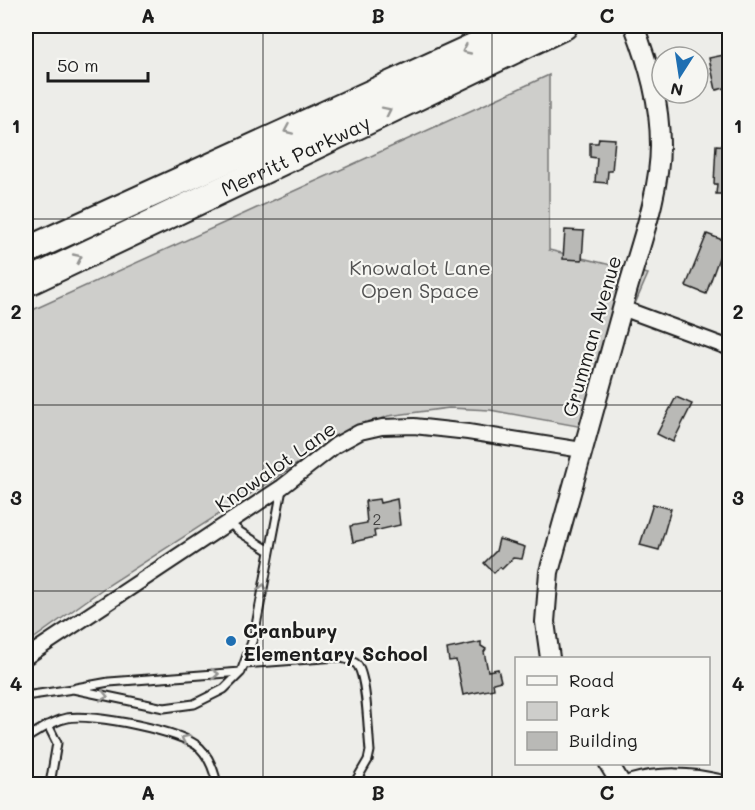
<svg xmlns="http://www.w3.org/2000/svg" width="755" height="810" font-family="Mali,sans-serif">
  <rect width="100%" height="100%" fill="#edede9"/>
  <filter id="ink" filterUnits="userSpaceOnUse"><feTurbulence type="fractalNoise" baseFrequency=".0167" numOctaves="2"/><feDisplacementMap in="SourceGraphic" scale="12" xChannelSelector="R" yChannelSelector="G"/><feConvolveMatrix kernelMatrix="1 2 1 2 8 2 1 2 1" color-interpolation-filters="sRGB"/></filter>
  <g filter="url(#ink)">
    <path fill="#cececb" stroke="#757574" stroke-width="1.5" d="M549,75V250L648,274L615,350L588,428L490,410L449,408L388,416L336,439L104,588L26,644V313Z"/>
    <path fill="#b9b9b6" stroke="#1c1c1c" stroke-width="1.5" d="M729,54V87L716,90L709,58Z
      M599,138L615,139L612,171H608L607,183L595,182L597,158L590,157V143H598Z
      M716,145L729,146V194H716L717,184H714Z
      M565,230L584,231L582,260L563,259Z
      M707,234L725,241L706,294L686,286Z
      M676,397L692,404L673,442L657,434Z
      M379,499L380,503L397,499L400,525L374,531L375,537L353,542L350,526L367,523L365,501Z
      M653,504L671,509L659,550L640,545Z
      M499,539L525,547L522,559L513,558L502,569L500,567L494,573L484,563L496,551Z
      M481,642V646L486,649L484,652L488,671L498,669L501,681L493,683L494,689L463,695L456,660L449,661L447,649Z"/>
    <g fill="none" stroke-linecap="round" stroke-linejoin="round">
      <defs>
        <path id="service" d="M229,523L240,532L270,551
          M245,664L337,657C344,659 354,660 358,666C367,680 368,732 370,751L368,760L354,784
          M76,688L109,682L241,672
          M26,694L32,695L73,689L164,708L194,704L224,689L241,672L254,636L282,489
          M48,725L57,743L50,784
          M26,738C39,731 52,721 67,718C91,713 183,731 200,748C210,758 214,770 217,784
          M26,782L38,784"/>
        <path id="minor" d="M622,308L730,348
          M26,657L282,487L336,445L360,432L382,427L414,426L468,432L582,450"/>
        <path id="tertiary" d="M550,658L545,622L549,572C574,480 600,388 626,295C639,248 660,194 660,145C660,103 649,65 634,26
          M609,764L621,784
          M632,784C659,776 692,777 719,784"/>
        <g id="motorway">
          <path d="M26,251L519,26"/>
          <path id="s1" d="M26,283L365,122L564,26"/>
        </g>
      </defs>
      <use href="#service" stroke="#1c1c1c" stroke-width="11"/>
      <use href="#minor" stroke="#1c1c1c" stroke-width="18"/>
      <use href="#tertiary" stroke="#1c1c1c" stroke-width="22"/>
      <use href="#motorway" stroke="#1c1c1c" stroke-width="30"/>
      <use href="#service" stroke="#f6f6f2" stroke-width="7"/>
      <use href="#minor" stroke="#f6f6f2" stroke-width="14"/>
      <use href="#tertiary" stroke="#f6f6f2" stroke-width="18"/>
      <use href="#motorway" stroke="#f6f6f2" stroke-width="26"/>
    </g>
    <defs><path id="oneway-chevron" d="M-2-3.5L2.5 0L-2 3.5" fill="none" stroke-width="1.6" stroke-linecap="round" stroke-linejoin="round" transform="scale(1.5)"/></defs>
    <g stroke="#949492">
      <use href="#oneway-chevron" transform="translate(466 50) rotate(155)"/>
      <use href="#oneway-chevron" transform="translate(387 111) rotate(-26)"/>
      <use href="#oneway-chevron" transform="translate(288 130) rotate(156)"/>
      <use href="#oneway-chevron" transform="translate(78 258) rotate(-25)"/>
      <use href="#oneway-chevron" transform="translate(263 588) rotate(-79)"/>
      <use href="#oneway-chevron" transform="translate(215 674) rotate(-4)"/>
      <use href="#oneway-chevron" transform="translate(104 696) rotate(12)"/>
      <use href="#oneway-chevron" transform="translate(185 739) rotate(-154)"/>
    </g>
  </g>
  <path fill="none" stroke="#1c1c1c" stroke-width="1.5" stroke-opacity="0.55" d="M263,26V784M492,26V784M26,219H730M26,405H730M26,591H730"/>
  <circle fill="#1f6fb2" stroke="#f6f6f2" stroke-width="2" cx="231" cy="641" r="6"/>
  <g text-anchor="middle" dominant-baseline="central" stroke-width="4.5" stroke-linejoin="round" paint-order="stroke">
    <g font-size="16" fill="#434342">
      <text x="377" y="518">2</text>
    </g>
    <g font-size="20" fill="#1c1c1c" stroke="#f6f6f2">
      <text stroke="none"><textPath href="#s1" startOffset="298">Merritt Parkway</textPath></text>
      <text transform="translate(591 336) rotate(-74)">Grumman Avenue</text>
      <text transform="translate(275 466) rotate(-35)">Knowalot Lane</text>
    </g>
    <g font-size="20" fill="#515151" stroke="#f6f6f2">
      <text x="420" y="267">Knowalot Lane<tspan x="420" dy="23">Open Space</tspan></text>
    </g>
    <g font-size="20" font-weight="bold" fill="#1c1c1c" stroke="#f6f6f2" text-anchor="start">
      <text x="243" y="630">Cranbury<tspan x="243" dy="23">Elementary School</tspan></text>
    </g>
  </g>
  <rect width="755" height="810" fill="none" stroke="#f6f6f2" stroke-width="66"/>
  <rect x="515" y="657" width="195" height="108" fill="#f6f6f2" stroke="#9f9f9c" stroke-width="1.5"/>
  <rect x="527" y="676" width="30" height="9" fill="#f6f6f2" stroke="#9f9f9c" stroke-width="1.5"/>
  <text x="569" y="687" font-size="18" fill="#1c1c1c">Road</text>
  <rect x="527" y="702" width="30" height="18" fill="#cececb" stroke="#9f9f9c" stroke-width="1.5"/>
  <text x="569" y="717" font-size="18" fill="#1c1c1c">Park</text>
  <rect x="527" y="732" width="30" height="18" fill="#b9b9b6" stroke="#9f9f9c" stroke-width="1.5"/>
  <text x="569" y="747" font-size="18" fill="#1c1c1c">Building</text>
  <g transform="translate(680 75) rotate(192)"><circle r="28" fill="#f6f6f2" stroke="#9f9f9c" stroke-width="1.5"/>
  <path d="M0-4.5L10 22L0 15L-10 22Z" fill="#1f6fb2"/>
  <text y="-9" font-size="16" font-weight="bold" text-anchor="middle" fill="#1c1c1c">N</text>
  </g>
  <path d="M48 72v9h100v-9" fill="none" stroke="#1c1c1c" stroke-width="3"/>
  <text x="57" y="72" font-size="18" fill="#1c1c1c" stroke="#f6f6f2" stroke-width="4.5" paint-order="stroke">50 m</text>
  <rect x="33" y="33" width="689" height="744" fill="none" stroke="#1c1c1c" stroke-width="2"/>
  <g font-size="20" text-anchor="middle" font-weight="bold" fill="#1c1c1c">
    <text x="148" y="23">A</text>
    <text x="378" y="23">B</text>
    <text x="607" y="23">C</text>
    <text x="16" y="133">1</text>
    <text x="738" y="133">1</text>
    <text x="16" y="319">2</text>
    <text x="738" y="319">2</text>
    <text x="16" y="505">3</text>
    <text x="738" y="505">3</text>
    <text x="16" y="691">4</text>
    <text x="738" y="691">4</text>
    <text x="148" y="800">A</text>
    <text x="378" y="800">B</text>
    <text x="607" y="800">C</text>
  </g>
</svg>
